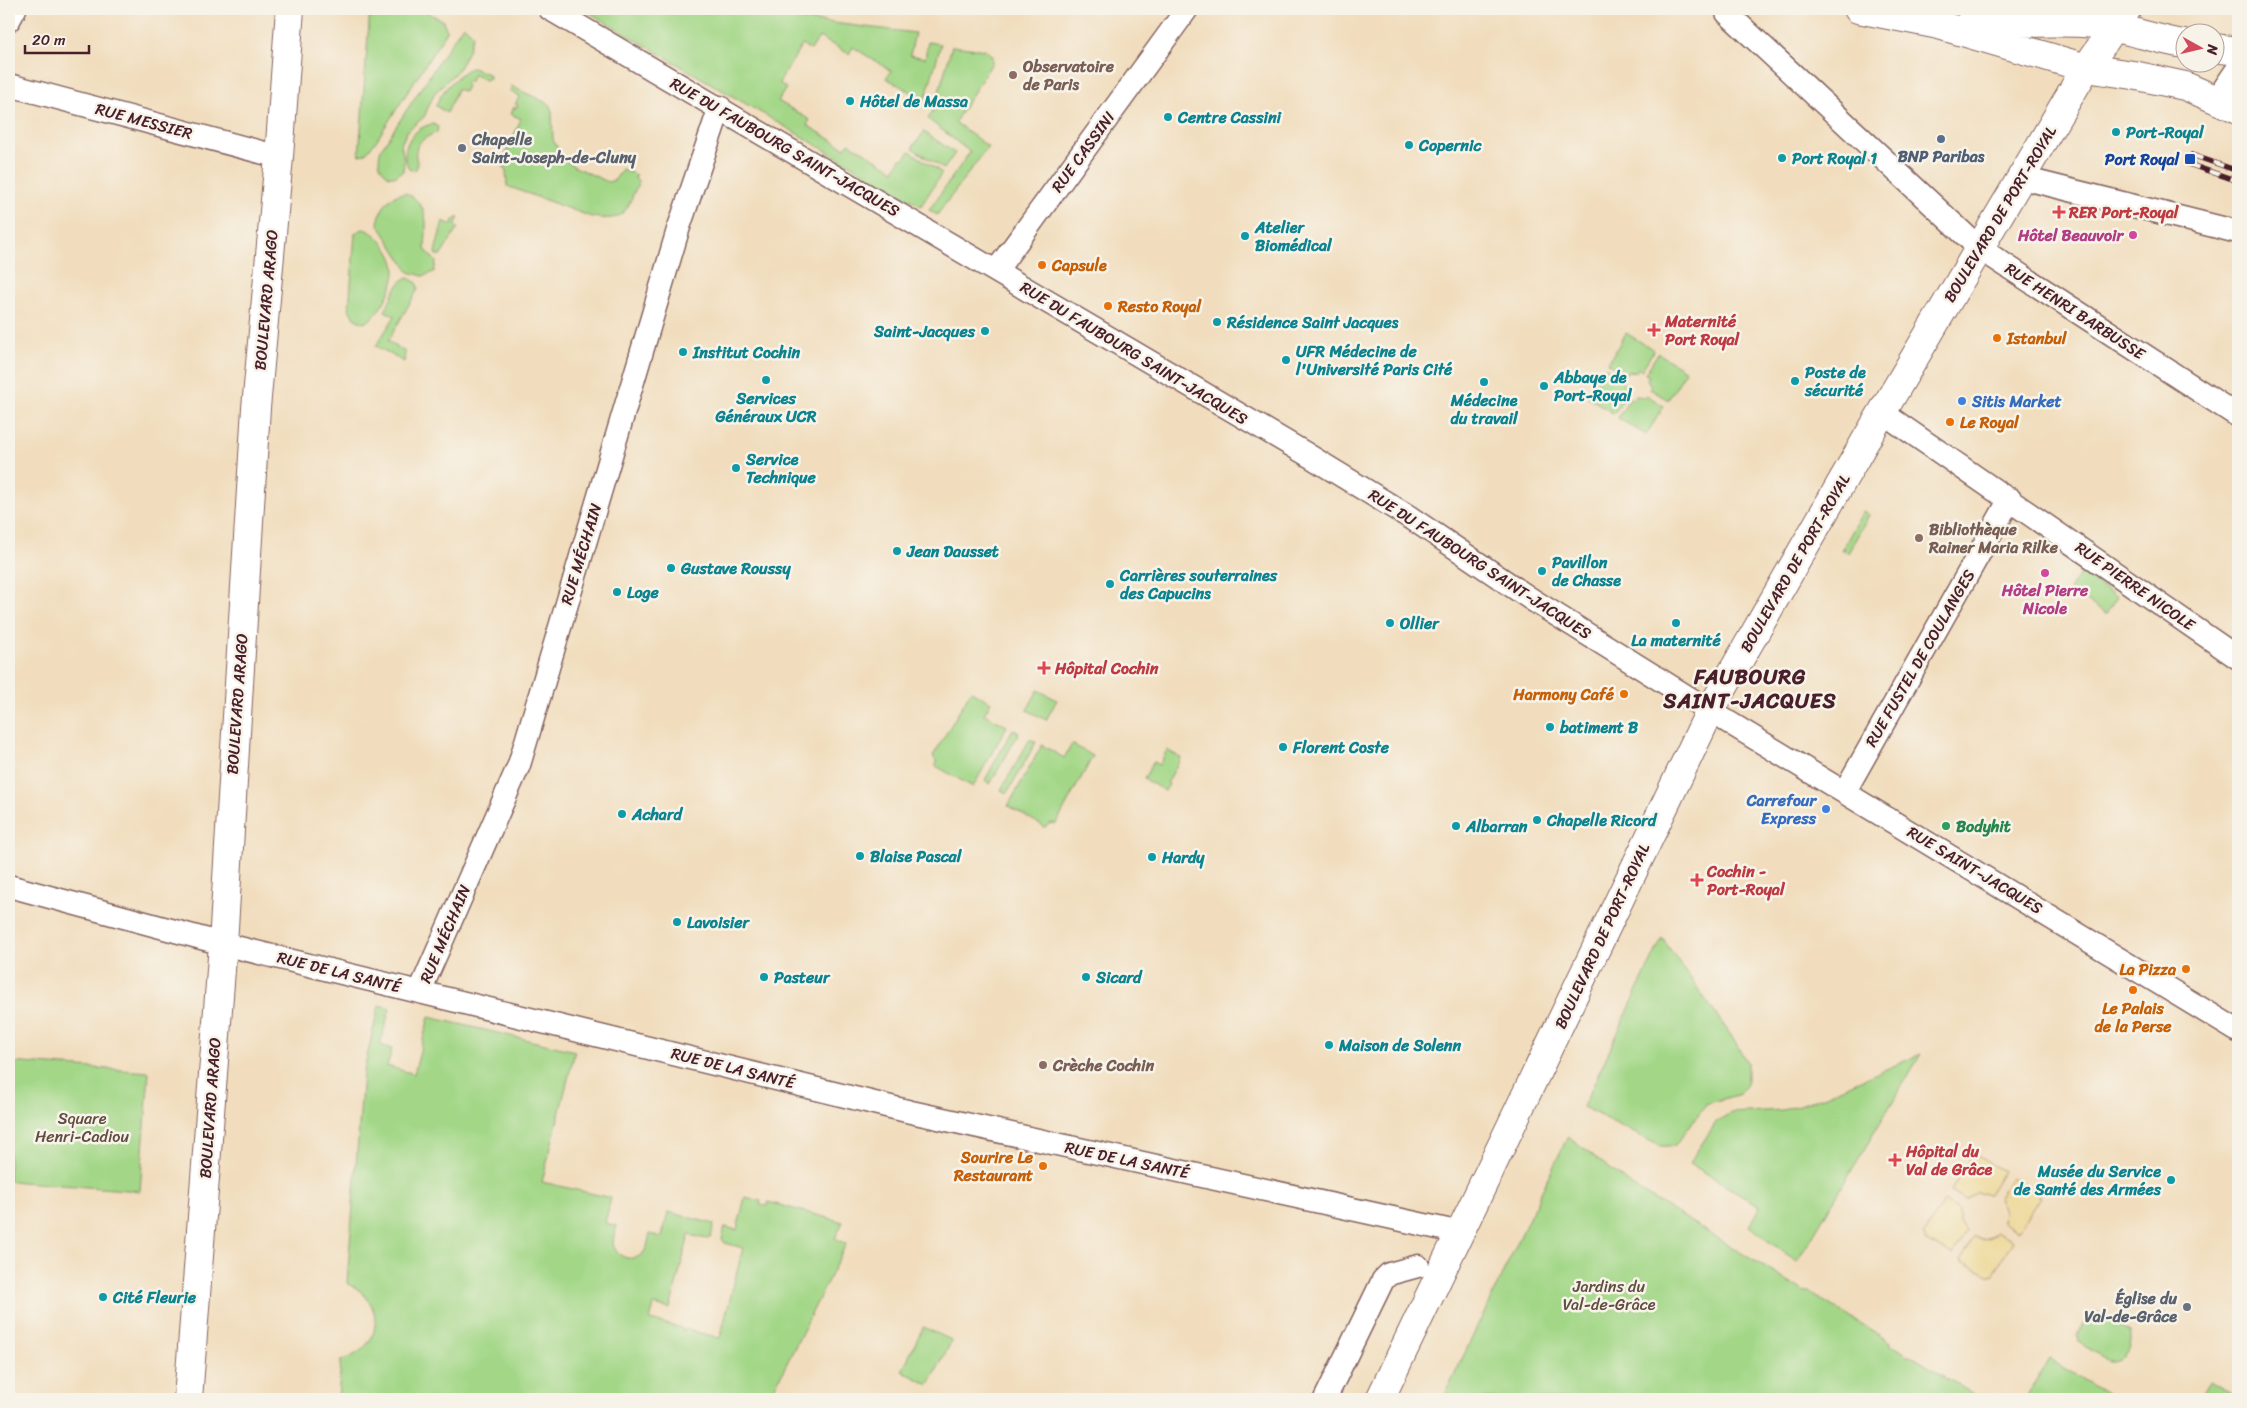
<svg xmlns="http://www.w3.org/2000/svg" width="2247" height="1408" font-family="Sriracha,sans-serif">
  <rect width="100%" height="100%" fill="#f7f3e8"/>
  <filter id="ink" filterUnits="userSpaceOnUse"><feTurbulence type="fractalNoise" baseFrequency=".02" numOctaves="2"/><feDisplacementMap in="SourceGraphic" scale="10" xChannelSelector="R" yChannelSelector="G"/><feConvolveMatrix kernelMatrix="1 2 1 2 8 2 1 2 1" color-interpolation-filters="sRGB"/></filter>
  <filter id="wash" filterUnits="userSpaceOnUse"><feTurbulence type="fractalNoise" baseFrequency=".0096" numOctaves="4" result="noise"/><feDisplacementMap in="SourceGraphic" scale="20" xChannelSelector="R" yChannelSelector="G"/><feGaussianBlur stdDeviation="1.12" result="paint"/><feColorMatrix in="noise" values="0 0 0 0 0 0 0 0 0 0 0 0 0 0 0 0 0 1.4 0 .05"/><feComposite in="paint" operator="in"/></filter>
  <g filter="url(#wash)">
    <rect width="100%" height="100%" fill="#f1ddbd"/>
    <path fill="#a3d787" stroke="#767b59" d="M370,9H422L443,21L447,31L376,141L365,154L359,155Z
      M583,9H807L800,19L915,33L910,55L925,58L928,42L941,44L925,100L886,78L891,71L853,47L849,54L819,37L811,50L802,45L779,83L786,88L778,101L810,120L807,125L845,148L849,143L894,170L901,158L904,159L910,151L942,173L921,206Z
      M463,25L473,34L469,49L458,70L434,94L424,117L408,130L401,144L404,160L403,171L396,176H389C379,169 377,161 381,149Z
      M952,46L986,50L992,56V63L955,122L988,147L937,215L929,210L970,152L928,119L934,109Z
      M473,68L488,74L490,78L485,80L473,74L469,83L466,82L465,84L467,86L464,92L457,89L447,113L436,106C438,95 462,68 473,68Z
      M511,86L549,104L552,111L553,140L564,159L573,166L608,182L615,180L622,169L636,175L635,179L639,181C626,209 628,223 592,217L507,186L506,171L502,163L521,119L511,114L514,107L516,108L518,105L515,104L520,96L510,91Z
      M433,124L438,127L437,132C425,138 414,142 416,157C417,162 418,165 416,169L410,170C397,151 412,127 433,124Z
      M924,132L955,153L944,169L912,148Z
      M406,193C431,206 426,226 425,249L436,262L434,272L423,276L409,272L378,224C380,209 389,194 406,193Z
      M459,217L455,226L458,228L441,255H436L435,252L443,221L452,225L453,220Z
      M363,229C378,232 395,256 395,270C396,285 378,318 364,323L355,319L349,309L355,233Z
      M408,278L417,283L418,289L388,341L405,352L404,362L376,346L395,316L385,311C391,300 396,280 408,278Z
      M1626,333L1654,350L1641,371L1638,368L1636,372L1627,371L1626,374L1608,363Z
      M1658,353L1686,371L1668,400L1650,389L1651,386L1647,379L1649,376L1645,374Z
      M1605,367L1623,378L1621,381L1626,388L1624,391L1627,393L1614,414L1587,396Z
      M1646,395L1664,406L1646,435L1618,418L1630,398L1634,400L1636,396L1645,397Z
      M1863,511L1869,515L1848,553L1842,550Z
      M2081,573L2117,597L2106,614L2069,589Z
      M1038,690L1057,700L1046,720L1027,710Z
      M971,691L991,702L984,714L1007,726L973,787L936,766V761L933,756Z
      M1013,729L1019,733L990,784L985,780Z
      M1030,739L1036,742L1007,793L1001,790Z
      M1072,744L1093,756L1056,824L1051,823L1045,827L1008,806L1042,745L1064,758Z
      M1167,750L1181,758L1167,783L1169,784L1165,791L1144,779L1153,762L1159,765Z
      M1662,938L1730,1034L1747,1062V1084L1740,1094L1706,1104L1675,1146H1660L1583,1107Z
      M379,1005L390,1008L380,1045L392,1049L387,1066L414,1074L429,1017L575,1051L542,1182L611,1198L605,1223L617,1226C616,1231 613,1237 613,1242C614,1257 633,1264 643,1253C648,1248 648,1241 650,1234L662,1237L668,1212L714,1224L711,1237L707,1239L689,1235L670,1309L654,1305L650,1320L682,1328V1331H684L685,1329L720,1338L743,1248L725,1243L722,1239L725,1227L737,1230L745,1197L761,1201L760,1205L767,1206L768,1202L843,1222L835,1238L846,1244L769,1399H338L341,1360C384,1349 387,1301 347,1283L363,1074Z
      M1921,1054L1797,1262L1749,1226L1760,1206L1689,1163L1717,1121L1731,1113L1783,1110L1812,1101Z
      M9,1062L149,1072L140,1191L9,1181Z
      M1568,1136L1631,1185L1805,1292H1809L1890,1342L1891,1345L1908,1355H1910L1981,1399H1443Z
      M2096,1311L2130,1331C2134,1346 2126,1362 2109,1361L2078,1342L2077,1335L2091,1312Z
      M923,1327L951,1340V1342L929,1385L902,1371Z
      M2049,1359L2115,1399H2025Z
      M2210,1382L2237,1398L2236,1399H2200Z"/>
    <path fill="#eeda9e" stroke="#9c7c64" d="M1975,1155L2003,1171L1989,1194L1976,1193L1966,1200L1951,1191L1971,1156L1974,1157Z
      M2011,1177L2039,1194L2038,1196L2040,1197L2018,1231L2003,1222L2004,1210L1998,1199Z
      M1944,1201L1959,1210V1221L1966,1232L1952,1255L1924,1239L1926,1237L1923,1235Z
      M1997,1232L2013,1240L1993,1275L1990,1274L1989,1276L1961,1260L1974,1237C1983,1241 1991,1238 1997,1232Z"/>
  </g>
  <g filter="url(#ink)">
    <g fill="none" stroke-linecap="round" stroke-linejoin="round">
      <defs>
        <path id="minor" d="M550,9L1303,452L1411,518L1531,599L1710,711L2238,1031
          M1729,9L1727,13L1979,248L2238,416
          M9,20L15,9
          M9,85L279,157
          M2217,99L2238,68
          M2022,178L2238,232
          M996,271L1187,9
          M1883,413L2238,658
          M1845,791L2010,499
          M9,886L223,944L911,1112L1461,1233
          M420,991L519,765L678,230L720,107
          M1325,1399L1383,1280L1389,1274L1418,1266"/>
        <path id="major" d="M1858,9L1939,25L2086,68L2133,75L2185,86L2238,109
          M1968,25C2007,24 2056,20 2094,24C2125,28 2154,39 2184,44
          M2214,48L2238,51
          M188,1399L223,944L256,408L279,157L290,9
          M1380,1399L1710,711L1867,438L2086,68L2127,9"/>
      </defs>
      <use href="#minor" stroke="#84625e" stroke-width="25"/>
      <use href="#major" stroke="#84625e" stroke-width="30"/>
      <use href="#minor" stroke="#fff" stroke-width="22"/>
      <use href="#major" stroke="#fff" stroke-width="28"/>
      <defs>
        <path id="rail" d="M2192,155L2238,171
          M2188,164L2238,181"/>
      </defs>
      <use href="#rail" stroke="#4a1f2b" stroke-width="5.5"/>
      <use href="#rail" stroke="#f7f3e8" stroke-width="4" stroke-dasharray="11" stroke-linecap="butt"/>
    </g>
  </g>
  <g fill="#8d6e63" stroke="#f7f3e8" stroke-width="2">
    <circle cx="1013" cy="75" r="5"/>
    <circle cx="1919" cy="538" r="5"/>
    <circle cx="1043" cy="1065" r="5"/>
  </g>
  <g fill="#0f9aa8" stroke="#f7f3e8" stroke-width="2">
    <circle cx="850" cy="101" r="5"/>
    <circle cx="1168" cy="117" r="5"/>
    <circle cx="2116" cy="132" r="5"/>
    <circle cx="1409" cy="145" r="5"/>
    <circle cx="1782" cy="158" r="5"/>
    <circle cx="1245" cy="236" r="5"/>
    <circle cx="1217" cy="322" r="5"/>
    <circle cx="985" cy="331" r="5"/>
    <circle cx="683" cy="352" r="5"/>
    <circle cx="1286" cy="360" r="5"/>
    <circle cx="766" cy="380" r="5"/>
    <circle cx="1795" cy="381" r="5"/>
    <circle cx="1484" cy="382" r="5"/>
    <circle cx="1544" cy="386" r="5"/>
    <circle cx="736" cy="468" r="5"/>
    <circle cx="897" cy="551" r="5"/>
    <circle cx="671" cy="568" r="5"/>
    <circle cx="1542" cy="571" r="5"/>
    <circle cx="1110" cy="584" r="5"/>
    <circle cx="617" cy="592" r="5"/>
    <circle cx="1390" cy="623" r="5"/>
    <circle cx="1676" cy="623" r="5"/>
    <circle cx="1550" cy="727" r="5"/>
    <circle cx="1283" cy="747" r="5"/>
    <circle cx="622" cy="814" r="5"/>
    <circle cx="1537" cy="820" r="5"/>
    <circle cx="1456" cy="826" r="5"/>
    <circle cx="860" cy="856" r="5"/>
    <circle cx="1152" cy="857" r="5"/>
    <circle cx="677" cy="922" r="5"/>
    <circle cx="764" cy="977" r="5"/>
    <circle cx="1086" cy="977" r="5"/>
    <circle cx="1329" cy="1045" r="5"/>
    <circle cx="2171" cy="1180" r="5"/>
    <circle cx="103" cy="1297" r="5"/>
  </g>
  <circle fill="#5c6f8a" stroke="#f7f3e8" stroke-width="2" cx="1941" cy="139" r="5"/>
  <g fill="#6b7280" stroke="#f7f3e8" stroke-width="2">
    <circle cx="462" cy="148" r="5"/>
    <circle cx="2187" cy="1307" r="5"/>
  </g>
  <rect fill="#1a4fb4" stroke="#f7f3e8" stroke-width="2" x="2184" y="153" width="12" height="12" rx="2.5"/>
  <g fill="#e0444e" stroke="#f7f3e8" stroke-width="2">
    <path d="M2056.5 204.5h5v5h5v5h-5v5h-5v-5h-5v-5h5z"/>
    <path d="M1651.5 322.5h5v5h5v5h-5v5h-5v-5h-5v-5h5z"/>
    <path d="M1041.5 660.5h5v5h5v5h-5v5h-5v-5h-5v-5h5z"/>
    <path d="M1694.5 872.5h5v5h5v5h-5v5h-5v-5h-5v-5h5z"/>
    <path d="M1892.5 1152.5h5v5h5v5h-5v5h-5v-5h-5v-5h5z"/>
  </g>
  <g fill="#d1479c" stroke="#f7f3e8" stroke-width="2">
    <circle cx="2133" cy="235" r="5"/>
    <circle cx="2045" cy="573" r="5"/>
  </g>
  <g fill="#e8710a" stroke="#f7f3e8" stroke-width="2">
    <circle cx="1042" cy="265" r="5"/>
    <circle cx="1108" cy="306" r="5"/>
    <circle cx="1997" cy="338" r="5"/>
    <circle cx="1950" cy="422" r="5"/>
    <circle cx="1624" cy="694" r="5"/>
    <circle cx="2186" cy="969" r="5"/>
    <circle cx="2133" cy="990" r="5"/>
    <circle cx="1043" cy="1166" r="5"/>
  </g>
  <g fill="#3f7fe0" stroke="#f7f3e8" stroke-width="2">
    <circle cx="1962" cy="401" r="5"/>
    <circle cx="1826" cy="809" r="5"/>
  </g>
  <circle fill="#2e9e5b" stroke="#f7f3e8" stroke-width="2" cx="1946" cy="826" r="5"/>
  <g text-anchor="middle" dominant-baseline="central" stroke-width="5" stroke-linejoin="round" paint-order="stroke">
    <g font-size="16" font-weight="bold" fill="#785e54" stroke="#f7f3e8" text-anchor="start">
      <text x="1023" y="66">Observatoire<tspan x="1023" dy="18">de Paris</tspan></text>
      <text x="1929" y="529">Bibliothèque<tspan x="1929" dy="18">Rainer Maria Rilke</tspan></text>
      <text x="1053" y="1065">Crèche Cochin</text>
    </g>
    <g font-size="16" font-weight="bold" fill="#0d838f" stroke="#f7f3e8" text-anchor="start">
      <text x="860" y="101">Hôtel de Massa</text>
      <text x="1178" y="117">Centre Cassini</text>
      <text x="2126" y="132">Port-Royal</text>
      <text x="1419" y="145">Copernic</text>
      <text x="1792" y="158">Port Royal 1</text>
      <text x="1255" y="227">Atelier<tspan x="1255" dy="18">Biomédical</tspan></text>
      <text x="1227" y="322">Résidence Saint Jacques</text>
      <text x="975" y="331" text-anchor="end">Saint-Jacques</text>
      <text x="1296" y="351">UFR Médecine de<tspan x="1296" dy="18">l'Université Paris Cité</tspan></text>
      <text x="693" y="352">Institut Cochin</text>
      <text x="1805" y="372">Poste de<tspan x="1805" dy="18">sécurité</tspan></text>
      <text x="1554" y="377">Abbaye de<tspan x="1554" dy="18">Port-Royal</tspan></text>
      <text x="766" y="398" text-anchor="middle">Services<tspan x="766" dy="18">Généraux UCR</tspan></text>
      <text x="1484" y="400" text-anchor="middle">Médecine<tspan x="1484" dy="18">du travail</tspan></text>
      <text x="746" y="459">Service<tspan x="746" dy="18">Technique</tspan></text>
      <text x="907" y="551">Jean Dausset</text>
      <text x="1552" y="562">Pavillon<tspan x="1552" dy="18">de Chasse</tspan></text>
      <text x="681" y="568">Gustave Roussy</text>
      <text x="1120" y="575">Carrières souterraines<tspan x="1120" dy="18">des Capucins</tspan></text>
      <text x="627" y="592">Loge</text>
      <text x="1400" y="623">Ollier</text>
      <text x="1676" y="640" text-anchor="middle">La maternité</text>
      <text x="1560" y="727">batiment B</text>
      <text x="1293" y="747">Florent Coste</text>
      <text x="632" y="814">Achard</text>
      <text x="1547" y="820">Chapelle Ricord</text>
      <text x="1466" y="826">Albarran</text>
      <text x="870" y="856">Blaise Pascal</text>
      <text x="1162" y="857">Hardy</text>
      <text x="687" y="922">Lavoisier</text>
      <text x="774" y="977">Pasteur</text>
      <text x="1096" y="977">Sicard</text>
      <text x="1339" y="1045">Maison de Solenn</text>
      <text x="2161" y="1171" text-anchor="end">Musée du Service<tspan x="2161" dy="18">de Santé des Armées</tspan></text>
      <text x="113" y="1297">Cité Fleurie</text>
    </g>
    <g font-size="16" fill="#4a1f2b" stroke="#f7f3e8">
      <text transform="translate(144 121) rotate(15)">RUE MESSIER</text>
      <text transform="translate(785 147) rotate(30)">RUE DU FAUBOURG SAINT-JACQUES</text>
      <text transform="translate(1083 152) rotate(-54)">RUE CASSINI</text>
      <text transform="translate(2000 214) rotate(-59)">BOULEVARD DE PORT-ROYAL</text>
      <text transform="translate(266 300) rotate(-85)">BOULEVARD ARAGO</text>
      <text transform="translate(2075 311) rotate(33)">RUE HENRI BARBUSSE</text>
      <text transform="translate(1134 353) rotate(31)">RUE DU FAUBOURG SAINT-JACQUES</text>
      <text transform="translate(581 554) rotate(-73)">RUE MÉCHAIN</text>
      <text transform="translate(1795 563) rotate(-60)">BOULEVARD DE PORT-ROYAL</text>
      <text transform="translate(1480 564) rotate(33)">RUE DU FAUBOURG SAINT-JACQUES</text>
      <text transform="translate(2135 586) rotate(35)">RUE PIERRE NICOLE</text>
      <text transform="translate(1920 658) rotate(-60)">RUE FUSTEL DE COULANGES</text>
      <text transform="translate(237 704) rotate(-86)">BOULEVARD ARAGO</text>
      <text transform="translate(1975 870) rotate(31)">RUE SAINT-JACQUES</text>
      <text transform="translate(445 934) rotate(-67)">RUE MÉCHAIN</text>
      <text transform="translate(1602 936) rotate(-65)">BOULEVARD DE PORT-ROYAL</text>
      <text transform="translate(339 972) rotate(14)">RUE DE LA SANTÉ</text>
      <text transform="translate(733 1068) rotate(14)">RUE DE LA SANTÉ</text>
      <text transform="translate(210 1108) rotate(-86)">BOULEVARD ARAGO</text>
      <text transform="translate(1127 1160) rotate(12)">RUE DE LA SANTÉ</text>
    </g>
    <g font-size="16" font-weight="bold" fill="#5b616d" stroke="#f7f3e8" text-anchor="start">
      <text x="472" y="139">Chapelle<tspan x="472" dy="18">Saint-Joseph-de-Cluny</tspan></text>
      <text x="2177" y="1298" text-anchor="end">Église du<tspan x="2177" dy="18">Val-de-Grâce</tspan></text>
    </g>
    <g font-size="16" font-weight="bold" fill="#4e5e75" stroke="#f7f3e8">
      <text x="1941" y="156">BNP Paribas</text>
    </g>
    <g font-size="16" font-weight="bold" fill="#164399" stroke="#f7f3e8" text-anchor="end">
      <text x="2179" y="159">Port Royal</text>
    </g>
    <g font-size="16" font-weight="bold" fill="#be3a42" stroke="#f7f3e8" text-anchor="start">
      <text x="2069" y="212">RER Port-Royal</text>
      <text x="1665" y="321">Maternité<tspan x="1665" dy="18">Port Royal</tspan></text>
      <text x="1055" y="668">Hôpital Cochin</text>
      <text x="1707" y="871">Cochin -<tspan x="1707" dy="18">Port-Royal</tspan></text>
      <text x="1906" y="1151">Hôpital du<tspan x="1906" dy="18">Val de Grâce</tspan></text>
    </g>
    <g font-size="16" font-weight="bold" fill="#b23c85" stroke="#f7f3e8" text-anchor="end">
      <text x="2123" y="235">Hôtel Beauvoir</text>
      <text x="2045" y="590" text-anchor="middle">Hôtel Pierre<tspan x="2045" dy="18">Nicole</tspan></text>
    </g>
    <g font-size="16" font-weight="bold" fill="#c56008" stroke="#f7f3e8" text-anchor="start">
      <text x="1052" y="265">Capsule</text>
      <text x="1118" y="306">Resto Royal</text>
      <text x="2007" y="338">Istanbul</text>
      <text x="1960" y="422">Le Royal</text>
      <text x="1614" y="694" text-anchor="end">Harmony Café</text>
      <text x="2176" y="969" text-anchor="end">La Pizza</text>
      <text x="2133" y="1008" text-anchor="middle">Le Palais<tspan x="2133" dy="18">de la Perse</tspan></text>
      <text x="1033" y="1157" text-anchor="end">Sourire Le<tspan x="1033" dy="18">Restaurant</tspan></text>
    </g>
    <g font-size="16" font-weight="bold" fill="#366cbe" stroke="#f7f3e8" text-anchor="start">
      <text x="1972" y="401">Sitis Market</text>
      <text x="1816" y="800" text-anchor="end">Carrefour<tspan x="1816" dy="18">Express</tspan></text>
    </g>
    <g font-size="16" font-weight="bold" fill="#27864d" stroke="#f7f3e8" text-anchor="start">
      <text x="1956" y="826">Bodyhit</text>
    </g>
    <g font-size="16" fill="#604d42" stroke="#f7f3e8">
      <text x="82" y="1118">Square<tspan x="82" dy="18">Henri-Cadiou</tspan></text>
      <text x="1609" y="1286">Jardins du<tspan x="1609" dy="18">Val-de-Grâce</tspan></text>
    </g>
    <g font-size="21" font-weight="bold" letter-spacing="1" fill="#4a1f2b" stroke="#f7f3e8">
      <text x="1750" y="677">FAUBOURG<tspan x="1750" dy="24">SAINT-JACQUES</tspan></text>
    </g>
  </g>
  <rect width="2247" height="1408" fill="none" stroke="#f7f3e8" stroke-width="30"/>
  <g transform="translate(2200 48) rotate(98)"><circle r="24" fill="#f7f3e8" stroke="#b29e9c"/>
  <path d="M0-4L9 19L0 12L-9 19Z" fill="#d1495b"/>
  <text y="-8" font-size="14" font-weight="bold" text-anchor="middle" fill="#4a1f2b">N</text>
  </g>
  <path d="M25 45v8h64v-8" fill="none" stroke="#4a1f2b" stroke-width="2.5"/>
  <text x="32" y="45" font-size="15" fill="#4a1f2b" stroke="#f7f3e8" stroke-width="4" paint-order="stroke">20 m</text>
</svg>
